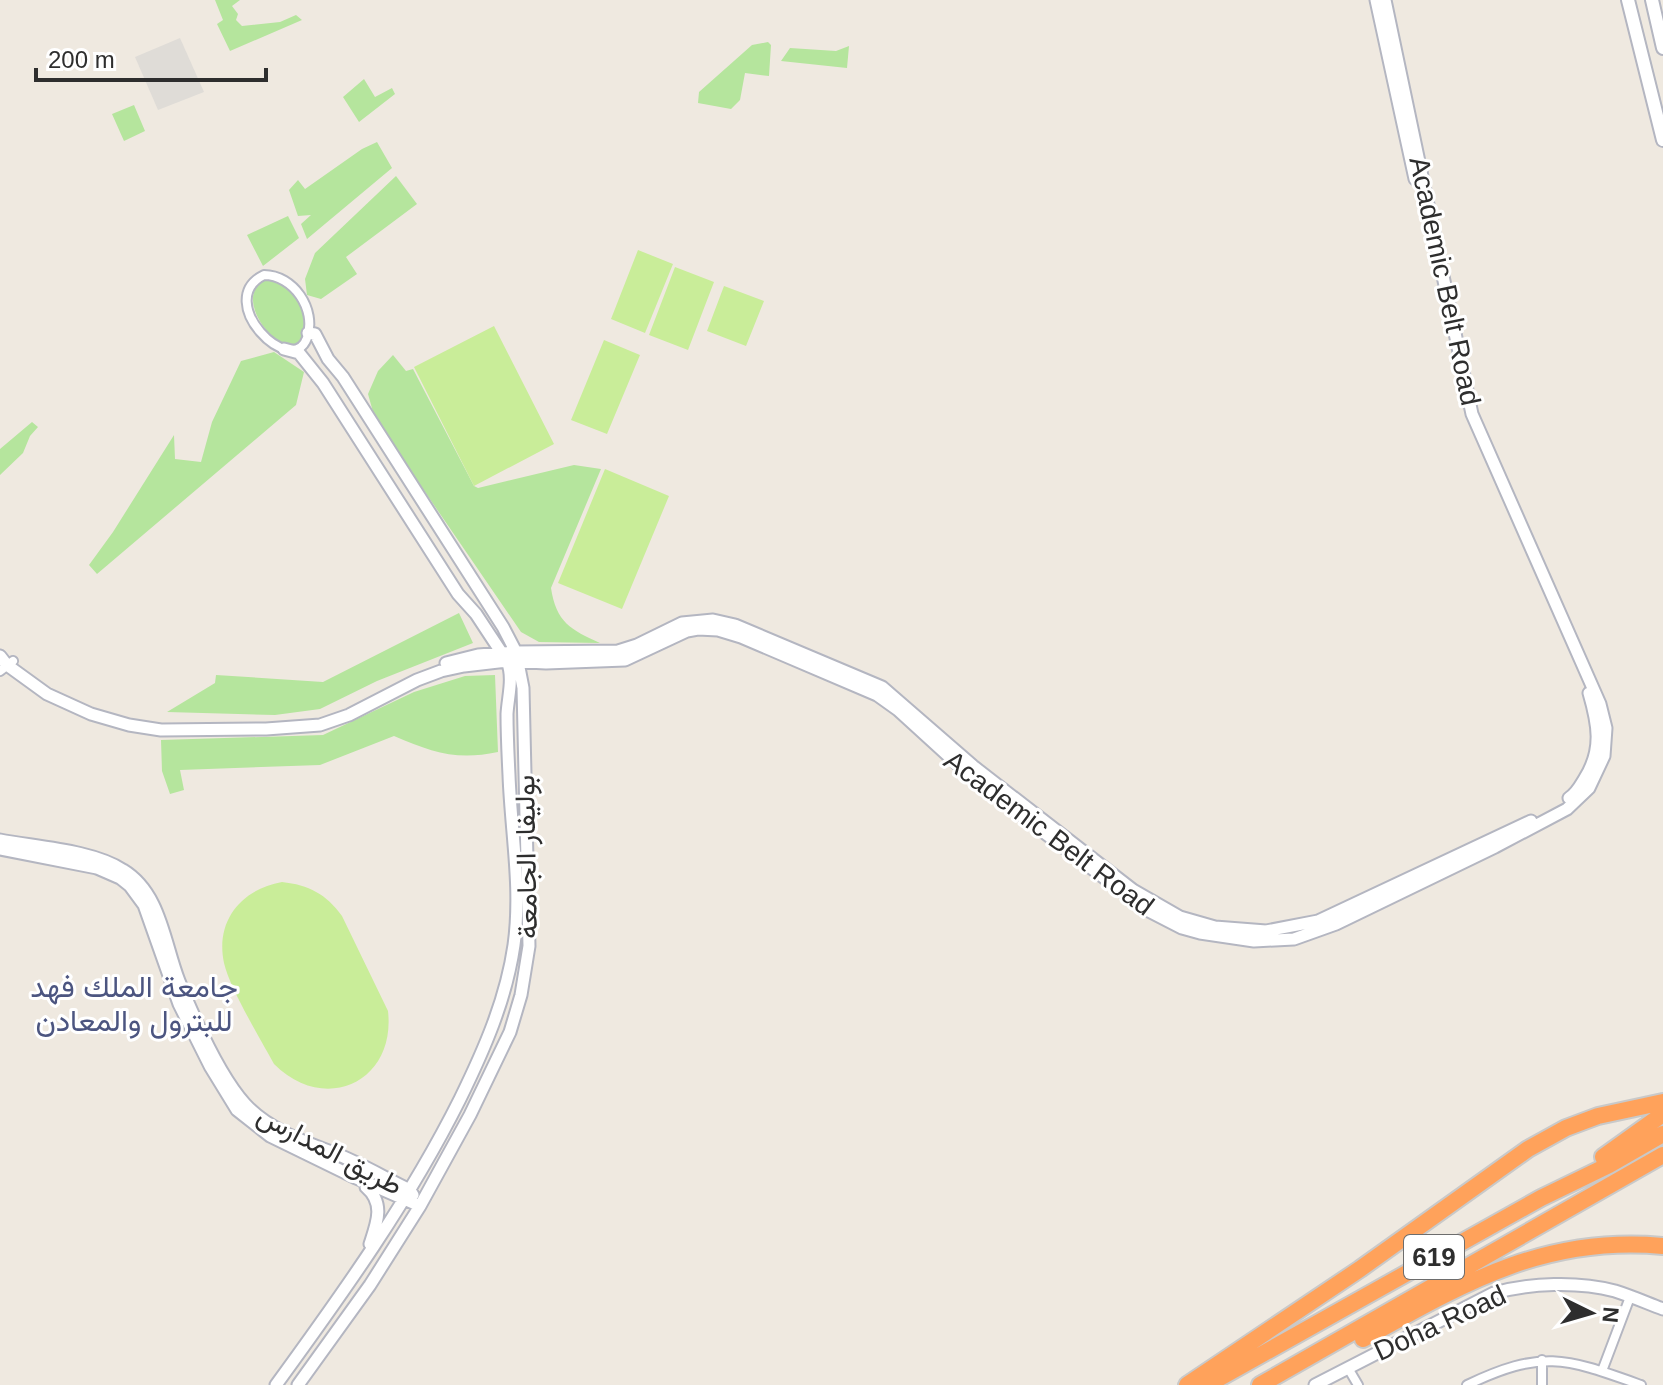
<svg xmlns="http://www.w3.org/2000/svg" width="1663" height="1385" font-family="Arial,Vazirmatn,sans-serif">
  <rect width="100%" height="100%" fill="#efe9e0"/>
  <path fill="#b5e59d" d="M215,0H240L232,6L238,14L236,20L242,26L280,22L296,15L302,20L230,51L217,24L223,20Z
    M768,42L771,45L769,76L745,73L740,100L731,109L698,103L699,92L752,45Z
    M849,46L847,68L781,61L790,48L836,51Z
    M364,79L375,97L392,88L395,94L359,122L343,97Z
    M134,105L145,131L124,141L112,114Z
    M377,142L392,168L307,239L301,224L311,215L298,216L289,190L298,180L305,189L362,149Z
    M396,176L417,204L346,257L357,274L321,299L307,295L305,279L315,253Z
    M288,216L299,238L263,266L247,235Z
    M267,279C291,282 313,311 304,335C289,372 225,296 267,279Z
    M274,352L304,372L296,405L97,574L89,565L113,532L174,435L175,459L201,462L212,422L241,361Z
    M393,355L406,371L413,369L474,486L478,488L574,465L601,469L551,588C556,622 571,630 600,643L539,642L521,632L375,419L368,394L378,371Z
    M32,422L38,427L30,436L23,453L0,475V449Z
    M459,613L473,643L377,681L320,709L275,715L167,712L215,683L216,675L323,682Z
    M495,675L498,752C456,761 432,752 394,736L320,765L180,770L184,790L170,794L162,771L161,740L323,735L414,692L465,676Z"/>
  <path fill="#c9ed99" d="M638,250L673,264L645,333L611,319Z
    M675,267L714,282L688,350L649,335Z
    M724,286L764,301L746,346L707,331Z
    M494,326L554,444L474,486L414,367Z
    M604,340L640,355L607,434L571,420Z
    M605,469L669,496L622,609L558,583Z
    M282,882C309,885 326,894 342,916L388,1011C396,1082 325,1115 274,1064C260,1038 230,989 224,963C215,920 242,889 282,882Z"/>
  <path fill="#dfdcd7" d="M180,38L204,92L158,110L135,57Z"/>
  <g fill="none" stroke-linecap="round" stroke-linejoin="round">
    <defs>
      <path id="minor" d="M264,275C293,275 317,309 307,338C292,380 212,301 264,275Z
        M0,671L13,661
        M1542,1360V1385
        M1348,1368L1358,1385
        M1602,1371L1630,1297
        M1467,1385C1543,1349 1565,1358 1641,1385"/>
      <path id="tertiary" d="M1376,0L1415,179
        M0,656L7,665L47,694L91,714L129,725L161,730L266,729L320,725L349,715L417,680L441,671L464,666L507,661L546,663L625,660L687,631L698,629L718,630L741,637L877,695L898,710L977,782L1147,910L1182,928L1200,933L1254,941L1294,939L1336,924L1495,847L1567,809L1589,788L1604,756L1606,728L1600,704L1472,414L1385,0
        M446,663L478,655L516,652L618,651L637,645L682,623L713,620L735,625L882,687L973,766L1133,890L1180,917L1215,927L1266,931L1318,921L1531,821
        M1569,798C1577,793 1580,786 1585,778C1603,749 1598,724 1589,693
        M0,840C37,847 92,850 123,870C161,893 164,943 179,981C194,1018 218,1074 245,1104C268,1129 302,1141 334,1153C360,1163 385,1178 410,1190L413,1195
        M0,849L97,868L120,878L130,886L144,905L179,1004L210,1066L237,1110L270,1136L356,1178L420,1206
        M366,1187C385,1203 377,1223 370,1244
        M276,1385C343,1293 409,1201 460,1099C484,1050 506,1000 514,945C522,888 511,832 509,775C508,755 507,735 507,714C508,696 514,678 507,661L476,614L458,594L323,383L299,353L284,349
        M298,1385L370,1285L420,1206L470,1115L510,1032L521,995L529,946L523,688L516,652L503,627L343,377L328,359L315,334L308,333
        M1315,1385L1494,1293C1530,1283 1578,1281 1615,1291C1631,1296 1647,1303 1663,1309"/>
      <path id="secondary" d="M1628,0L1663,140
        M1652,0L1663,48"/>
      <path id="motorway" d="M1603,1157L1663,1114
        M1363,1339C1462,1284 1544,1235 1663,1246
        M1187,1385L1360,1269L1528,1149L1566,1128L1598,1116L1663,1102
        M1207,1385L1541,1198L1609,1165L1663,1134
        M1260,1385L1663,1155"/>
    </defs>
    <use href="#minor" stroke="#b4b6c1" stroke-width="12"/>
    <use href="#tertiary" stroke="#b4b6c1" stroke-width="15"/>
    <use href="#secondary" stroke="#b4b6c1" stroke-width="16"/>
    <use href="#motorway" stroke="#c9c9c9" stroke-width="20"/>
    <use href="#minor" stroke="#fff" stroke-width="8"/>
    <use href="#tertiary" stroke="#fff" stroke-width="11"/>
    <use href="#secondary" stroke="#fff" stroke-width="12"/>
    <use href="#motorway" stroke="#ffa25b" stroke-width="16"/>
  </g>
  <g text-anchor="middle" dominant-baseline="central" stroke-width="6" stroke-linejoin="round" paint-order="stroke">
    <rect fill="#fff" stroke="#6d6d6d" stroke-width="2" x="1404" y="1235" width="60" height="44" rx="6"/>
    <g font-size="26" font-weight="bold" fill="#2e2e2e">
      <text x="1434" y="1257">619</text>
    </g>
    <g font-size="28" fill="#2e2e2e" stroke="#fff">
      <text transform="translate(1445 281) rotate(78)">Academic Belt Road</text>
      <text transform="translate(1049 833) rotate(37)">Academic Belt Road</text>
      <text transform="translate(526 857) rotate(-91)">بوليفار الجامعة</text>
      <text transform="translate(330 1150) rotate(28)">طريق المدارس</text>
      <text transform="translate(1440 1323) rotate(-25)">Doha Road</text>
    </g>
    <g font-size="30" fill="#4c5580" stroke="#fff">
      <text x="134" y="986">جامعة الملك فهد<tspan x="134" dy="34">للبترول والمعادن</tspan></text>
    </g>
  </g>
  <g transform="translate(1591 1313) rotate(95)" stroke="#ffffff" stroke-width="6" paint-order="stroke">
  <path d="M0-6L14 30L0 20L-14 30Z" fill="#2e2e2e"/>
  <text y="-12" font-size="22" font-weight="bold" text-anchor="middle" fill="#2e2e2e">N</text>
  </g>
  <path d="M36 68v12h230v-12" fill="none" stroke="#2e2e2e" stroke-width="4"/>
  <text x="48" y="68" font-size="24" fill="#2e2e2e" stroke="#ffffff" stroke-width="6" paint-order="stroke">200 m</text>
</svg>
